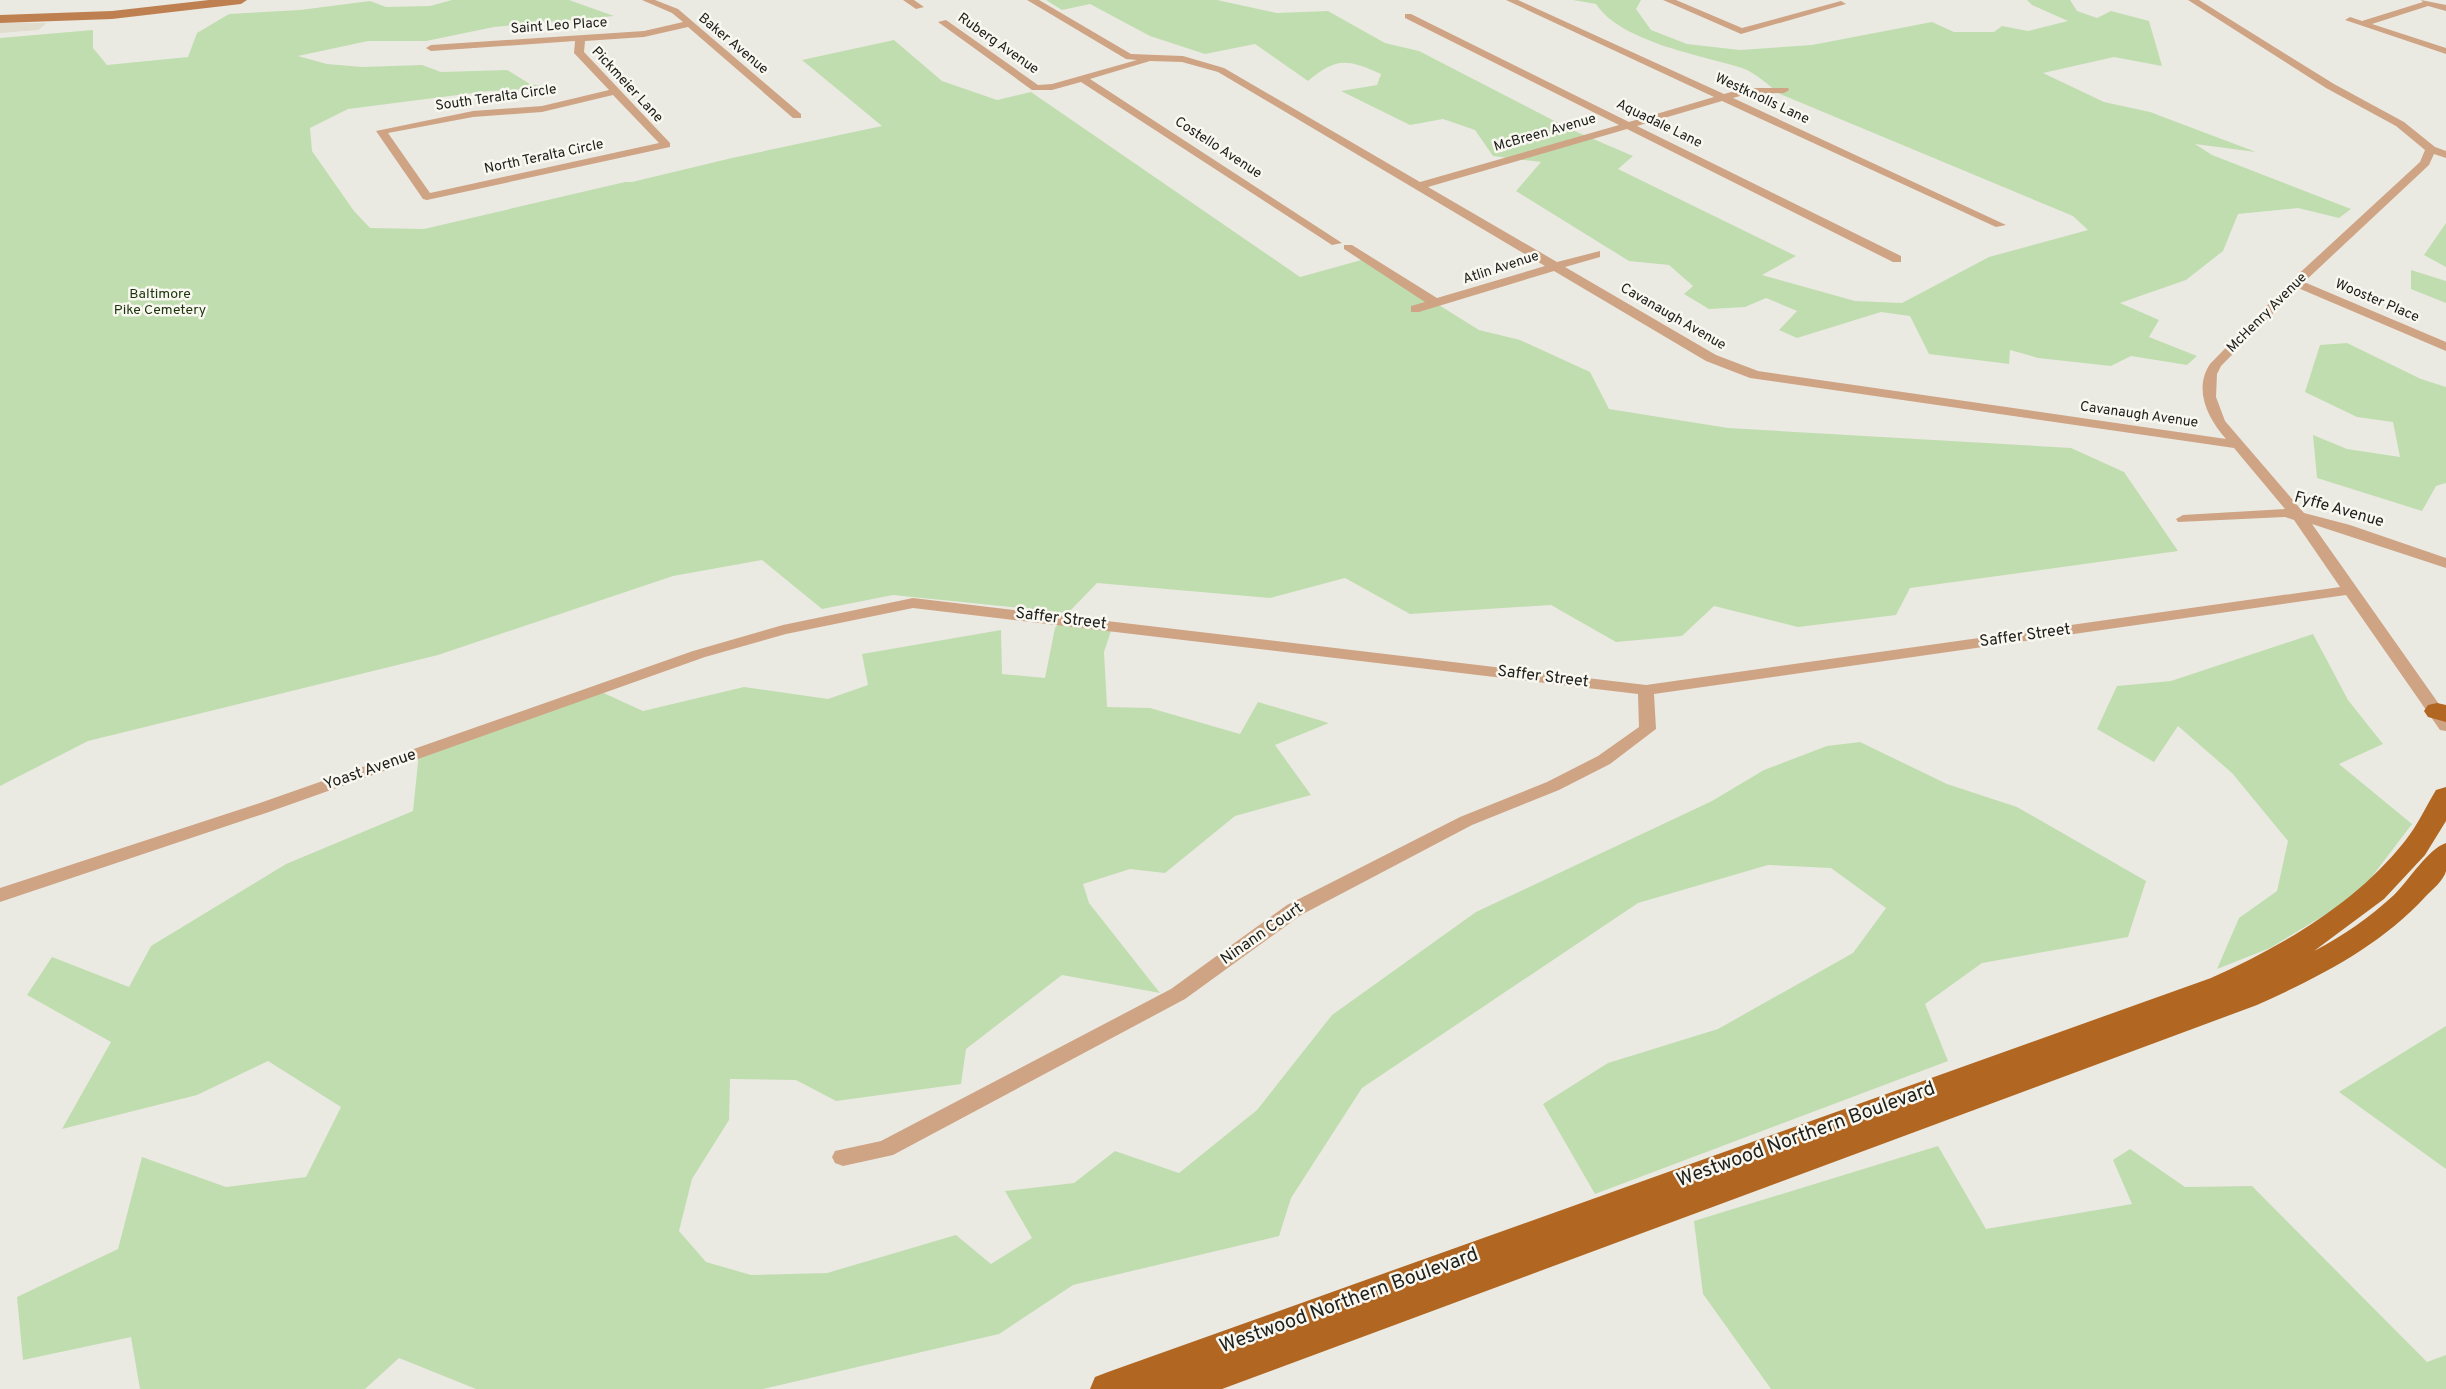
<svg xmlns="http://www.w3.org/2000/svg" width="2446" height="1389" font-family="Overpass,sans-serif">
  <rect width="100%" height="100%" fill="#ebeae2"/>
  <path fill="#e0ddce" d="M0,23H47L38,30L0,33Z"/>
  <path fill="#c0ddb0" d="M452,0H569L614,16L494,27L426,41H368L298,56L327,64L362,67L422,65L441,72L507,70L530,84L550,88L489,91L348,109L310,128L312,151L354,211L370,228L424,229L625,182H632L732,158L882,126L802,60L894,40L942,81L997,100L1031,92L1300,277L1365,259L1479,330L1520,340L1590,372L1609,409L1728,428L2071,448L2124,472L2178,551L1910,588L1896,615L1798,627L1714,606L1682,636L1616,642L1551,605L1410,614L1345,578L1270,598L1097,583L1068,613L893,595L822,609L762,560L673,576L438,655L88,741L0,786V38L93,30V48L107,65L188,57L197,33L229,14L300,10L370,1L386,7L430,6Z
    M1046,0H1217L1277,13L1328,11L1385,43L1419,51L1570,129L1633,156L1618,169L1796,256L1762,275L1855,301L1902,303L1989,257L2088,230L2073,216L1780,94C1769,86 1755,72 1742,68C1700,55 1621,42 1596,4L1573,0H1641L1636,9L1651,30L1687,44L1740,50L1812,45L1932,22L1954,32H1994L2002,26L2028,31L2068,21L2032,5L2027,0H2070L2077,11L2097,18L2111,11L2149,21L2162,66L2114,57L2043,73L2104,102L2150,112L2256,152L2195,144L2212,155L2351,209L2339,218L2298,208L2238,214L2223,251L2186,280L2120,303L2159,320L2149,337L2197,356L2187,365L2131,356L2111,366L2038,358L2010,350L2009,364L1929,354L1910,316L1881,312L1797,338L1779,330L1797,311L1766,298L1745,307L1709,309L1684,294L1693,286L1669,265L1629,261L1516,191L1541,162L1493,156L1475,130L1443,119L1410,125L1341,91L1377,85L1381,74C1347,59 1337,57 1308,81L1255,44L1205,54L1150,36L1090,4L1062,10Z
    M2446,223V267L2424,255Z
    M2411,270L2446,281V303L2411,289Z
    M2347,343L2421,379L2446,387V483L2436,486L2422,511L2317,478L2313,435L2347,449L2400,457L2393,422L2357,417L2305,392L2320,345Z
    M1062,619L1113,625L1104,652L1107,707L1150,708L1240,734L1258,702L1329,723L1275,745L1311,795L1235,816L1165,873L1130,869L1083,884L1089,903L1160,993L1062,975L966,1049L961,1084L836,1101L796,1080L730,1079L729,1120L692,1179L679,1231L706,1262L751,1275L827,1273L956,1235L991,1264L1032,1238L1005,1191L1074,1183L1115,1151L1179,1173L1257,1110L1332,1015L1476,912L1712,801L1764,770L1827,746L1860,742L1947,784L2017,807L2146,881L2128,937L1982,963L1925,1004L1948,1061L1595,1194L1543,1104L1608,1063L1718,1029L1853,953L1886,908L1831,868L1768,865L1638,903L1362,1088L1291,1198L1279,1236L1073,1285L999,1334L763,1389H476L399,1358L365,1389H140L131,1337L23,1360L17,1297L118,1249L142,1157L226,1187L306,1177L341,1107L268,1061L197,1095L62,1129L111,1042L27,995L52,957L129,987L151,946L286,864L413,811L419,753L597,690L643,711L744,687L828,699L868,685L862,654L1001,630L1002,674L1045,678L1055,628Z
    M2313,634L2348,700L2383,744L2339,764L2412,824L2358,895L2270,948L2217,969L2239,918L2277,891L2288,841L2232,773L2178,726L2154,762L2097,729L2117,686L2171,681Z
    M2446,1026V1169L2339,1092Z
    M1938,1146L1986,1229L2132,1204L2113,1160L2130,1149L2185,1187L2252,1186L2427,1362L2446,1355V1389H1771L1703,1294L1694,1221Z"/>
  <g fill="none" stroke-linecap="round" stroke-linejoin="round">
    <path fill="#cea485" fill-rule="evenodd" d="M642,0H655L678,9L801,114V118H793L688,27L644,37L585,41L584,52L670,143V147L427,200L423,199L376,131L473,111L542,106L609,90L574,53L575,41L431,51L426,48L431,45L644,31L683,22L672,13ZM613,95L659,143L430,193L388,133L473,117L542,112Z
      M903,0H914L924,7L916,9Z
      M1027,0H1039L1131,54L1183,56L1224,68L1420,182L1619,125L1405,18V14H1411L1629,122L1714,97L1506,0H1518L1724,94L1746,88H1788L1789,90L1784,93L1747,94L1733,98L2006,225L1996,227L1722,101L1637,126L1901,256V262H1893L1627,129L1428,187L1557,262L1600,251V257L1565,267L1716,355L1758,371L2226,439C2208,418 2193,390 2210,364L2292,280L2420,162L2425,150L2396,126L2326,88L2188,0H2199L2334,84L2404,122L2435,147L2446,151V158L2434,154L2429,165L2304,282L2446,342V351L2298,288L2221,366L2217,374L2216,397L2225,421L2304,513L2350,525L2446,558V568L2312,524L2446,714V731L2440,730L2346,595L1654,694L1656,729L1610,764L1559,790L1472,825L1301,915L1185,999L893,1155L843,1166L835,1163L832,1157L835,1151L881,1141L1171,989L1287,905L1460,817L1547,782L1598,756L1639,727L1638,694L913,608L786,634L705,657L269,812L0,902V888L257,804L693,651L783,625L913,598L1646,685L2340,587L2294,520L2285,517L2178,522L2176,519L2183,515L2285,509L2234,448L1750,378L1706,361L1554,271L1419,312H1411V306L1425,302L1344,249V245H1352L1437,298L1545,266L1218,72L1182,62L1150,61L1090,79L1342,243L1332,245L1081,82L1052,90H1032L938,22L946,20L1038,85L1052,84L1137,60L1126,59Z
      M1663,0H1676L1742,28L1841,1L1846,4L1741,34Z
      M2421,0L2446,5V11L2428,6L2372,24L2446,48V54L2345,20L2350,17L2362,21L2423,2Z"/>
    <path fill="#be8051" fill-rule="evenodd" d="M209,0H247L241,4L112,19L0,23V15L112,11Z"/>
    <path fill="#b16622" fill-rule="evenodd" d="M2437,703L2446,705V722L2428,717L2424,711L2428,705Z
      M2446,787V821L2425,855L2384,899L2314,951C2343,936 2370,917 2394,895C2409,880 2428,849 2446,843C2446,852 2446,863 2446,871C2444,880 2432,890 2426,896C2379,947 2319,977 2257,1005L1222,1389H1090L1095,1377L1108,1372L2211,978C2284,945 2355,904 2405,841C2418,825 2426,806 2436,790Z"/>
  </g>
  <g text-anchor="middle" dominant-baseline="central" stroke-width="5" stroke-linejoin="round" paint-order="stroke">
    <g font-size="14" fill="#20201d" stroke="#f8f7f0">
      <text transform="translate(559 26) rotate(-4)">Saint Leo Place</text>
      <text transform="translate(733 44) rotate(40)">Baker Avenue</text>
      <text transform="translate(998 44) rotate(35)">Ruberg Avenue</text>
      <text transform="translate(627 85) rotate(47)">Pickmeier Lane</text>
      <text transform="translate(496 98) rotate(-8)">South Teralta Circle</text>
      <text transform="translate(1762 99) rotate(25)">Westknolls Lane</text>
      <text transform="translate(1659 124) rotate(26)">Aquadale Lane</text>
      <text transform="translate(1545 133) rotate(-16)">McBreen Avenue</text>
      <text transform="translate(1218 148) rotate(33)">Costello Avenue</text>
      <text transform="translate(544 157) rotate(-12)">North Teralta Circle</text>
      <text transform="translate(1501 268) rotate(-18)">Atlin Avenue</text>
      <text transform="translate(2377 301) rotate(23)">Wooster Place</text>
      <text transform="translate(2267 313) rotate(-45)">McHenry Avenue</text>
      <text transform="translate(1673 317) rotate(30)">Cavanaugh Avenue</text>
      <text transform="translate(2139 415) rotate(8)">Cavanaugh Avenue</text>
    </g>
    <g font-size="14" fill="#1d340c" stroke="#f8f7f0">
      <text x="160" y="294">Baltimore<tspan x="160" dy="16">Pike Cemetery</tspan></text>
    </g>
    <g font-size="16" fill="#20201d" stroke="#f8f7f0">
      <text transform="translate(2339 510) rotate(16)">Fyffe Avenue</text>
      <text transform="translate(1061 619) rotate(7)">Saffer Street</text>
      <text transform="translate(2025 636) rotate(-8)">Saffer Street</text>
      <text transform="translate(1543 677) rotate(7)">Saffer Street</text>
      <text transform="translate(370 770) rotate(-19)">Yoast Avenue</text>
      <text transform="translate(1262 934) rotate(-35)">Ninann Court</text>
    </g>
    <g font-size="20" fill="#20201d" stroke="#f8f7f0">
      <text transform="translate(1806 1135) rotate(-20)">Westwood Northern Boulevard</text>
      <text transform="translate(1349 1301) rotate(-20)">Westwood Northern Boulevard</text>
    </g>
  </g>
</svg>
